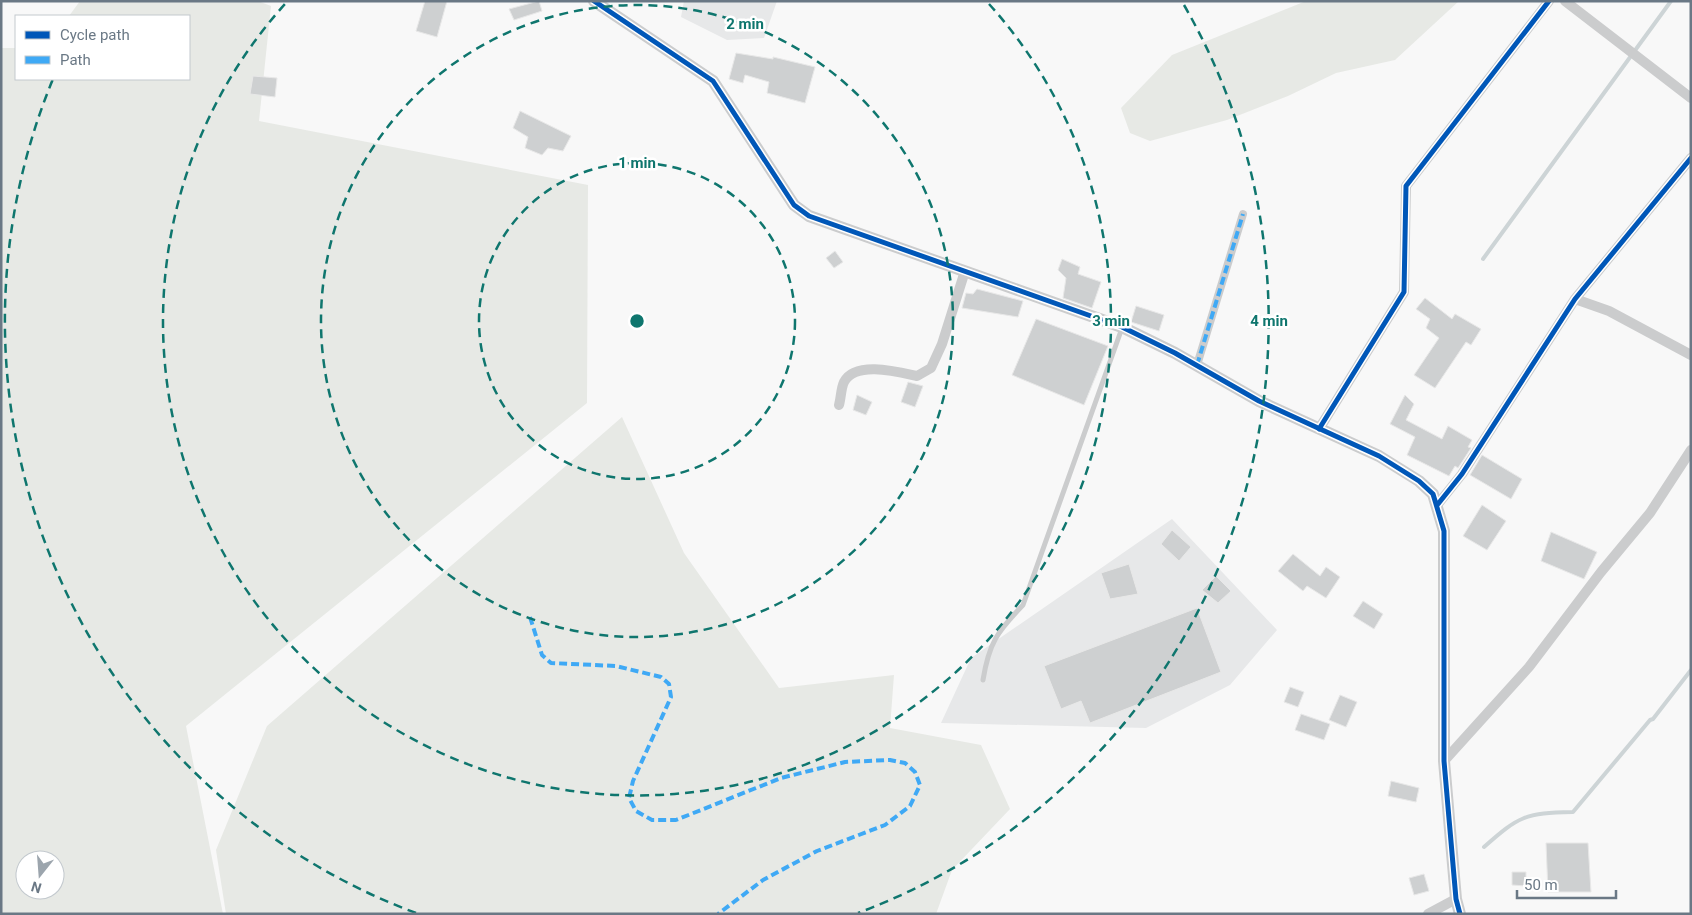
<svg xmlns="http://www.w3.org/2000/svg" width="1692" height="915" font-family="Roboto,sans-serif">
  <rect width="100%" height="100%" fill="#f8f8f8"/>
  <path fill="#e7e8e9" d="M684,1H777L764,38L727,40L681,17Z
    M1172,519L1277,630L1230,685L1146,728L941,723L971,658Z"/>
  <path fill="#e7e9e5" fill-rule="evenodd" d="M80,1H258L271,6L259,121L588,185L587,403L186,726L223,914H1V48H16V79H189V16H69ZM25,860H55V890H25Z
    M1306,1H1459L1395,60L1336,73L1288,96L1227,120L1150,141L1130,133L1121,108L1172,55Z
    M622,417L684,553L779,688L894,675L890,728L981,745L1010,809L952,870L936,914H226L216,850L267,726Z"/>
  <g fill="none" stroke-linecap="round" stroke-linejoin="round">
    <path stroke="#cdd4d6" stroke-width="4" d="M1483,259L1671,1
      M1484,847C1519,816 1525,813 1573,812L1650,720L1653,719L1691,670"/>
  </g>
  <path fill="#ced0d1" stroke="#e8e8e8" d="M425,1H447L437,37L416,31Z
    M539,1L542,11L514,20L509,9Z
    M736,53L773,59V57L815,67L805,103L767,93L769,82L745,75L743,83L729,79Z
    M253,76L277,78L275,97L250,94Z
    M520,111L571,136L563,151L548,148L542,155L525,148L528,137L513,128Z
    M835,251L843,262L834,268L826,258Z
    M1062,259L1080,267L1078,274L1101,282L1092,308L1063,298L1066,278L1058,270Z
    M977,289L1023,301L1018,317L962,308L966,293L973,294Z
    M1425,298L1452,319L1455,314L1481,329L1471,345L1466,342L1435,388L1414,375L1439,338L1426,328L1430,319L1416,309Z
    M1136,306L1164,315L1159,331L1131,322Z
    M1036,319L1108,346L1084,405L1012,375Z
    M908,382L923,386L915,407L901,402Z
    M857,395L872,402L866,415L853,410Z
    M1405,395L1414,404L1406,420L1442,439L1448,426L1472,440L1468,447L1471,448L1458,468L1455,466L1449,476L1407,455L1415,437L1390,424Z
    M1482,455L1522,479L1511,499L1470,475Z
    M1482,505L1506,521L1487,550L1463,536Z
    M1172,530L1191,547L1179,561L1161,544Z
    M1551,532L1597,552L1584,579L1541,561Z
    M1293,554L1320,576L1326,567L1340,577L1326,598L1307,586L1303,591L1278,571Z
    M1129,564L1138,594L1110,599L1101,573Z
    M1216,576L1231,591L1218,603L1202,590Z
    M1363,601L1383,614L1374,629L1353,616Z
    M1197,608L1221,672L1090,723L1081,701L1061,709L1044,666Z
    M1290,687L1304,692L1298,707L1284,702Z
    M1340,695L1357,702L1346,727L1329,720Z
    M1301,714L1330,724L1324,740L1295,730Z
    M1391,781L1419,788L1416,802L1388,796Z
    M1546,843H1588L1591,892H1548Z
    M1512,872H1526V886L1512,885Z
    M1424,874L1429,891L1414,895L1409,878Z"/>
  <g fill="none" stroke-linecap="round" stroke-linejoin="round">
    <path stroke="#cbcccd" stroke-width="5" d="M983,680C989,643 997,632 1023,605L1122,328"/>
    <path stroke="#cbcccd" stroke-width="8" d="M1197,365L1243,214"/>
    <path stroke="#cbcccd" stroke-width="10" d="M1565,1L1691,98
      M1575,299L1609,311L1691,355
      M839,405C841,398 841,388 844,382C855,360 899,372 917,376L931,368L942,344L965,271
      M1319,429L1404,292L1406,186L1549,1
      M1438,504L1462,474L1575,299L1691,158
      M1444,761L1529,667L1601,572L1650,513L1691,450
      M1428,914L1456,899"/>
    <path stroke="#cbcccd" stroke-width="12" d="M594,1L713,81L794,205L809,216L1122,327L1175,353L1259,401L1379,456L1419,481L1433,494L1444,531V761L1456,899L1460,914"/>
    <path stroke="#3fa9f5" stroke-width="4" stroke-dasharray="8 4" stroke-linecap="butt" d="M1197,365L1243,214
      M530,617L542,655L551,663L616,666L661,677L669,684L671,697L633,781L629,798L636,811L652,820H676L781,778L845,762L890,760L905,763L915,772L920,785L910,806L885,825L817,851L763,880L718,914"/>
    <defs>
      <path id="cycleway" d="M594,1L713,81L794,205L809,216L1122,327L1175,353L1259,401L1379,456L1419,481L1433,494L1444,531V761L1456,899L1460,914
        M1319,429L1404,292L1406,186L1549,1
        M1438,504L1462,474L1575,299L1691,158"/>
    </defs>
    <use href="#cycleway" stroke="#fff" stroke-width="8"/>
    <use href="#cycleway" stroke="#0057b8" stroke-width="5"/>
  </g>
  <g fill="none" stroke="#0f766e" stroke-width="2.5" stroke-dasharray="9 6">
    <circle cx="637" cy="321" r="158"/>
    <circle cx="637" cy="321" r="316"/>
    <path d="M989 4A474 474 0 1 1 285 4"/>
    <path d="M416 913A632 632 0 0 1 53 79M1184 5A632 632 0 0 1 858 913"/>
  </g>
  <circle cx="637" cy="321" r="8" fill="#0f766e" stroke="#fff" stroke-width="2.5"/>
  <g font-size="15" text-anchor="middle" font-weight="bold" fill="#0f766e" stroke="#fff" stroke-width="5" stroke-linejoin="round" paint-order="stroke">
    <text x="745" y="29">2 min</text>
    <text x="637" y="168">1 min</text>
    <text x="1111" y="326">3 min</text>
    <text x="1269" y="326">4 min</text>
  </g>
  <rect width="1692" height="915" fill="none" stroke="#6a7885" stroke-width="5"/>
  <rect x="15" y="15" width="175" height="65" fill="#ffffff" stroke="#c3c9ce"/>
  <rect x="25" y="31" width="25" height="8" fill="#0057b8" stroke="#c3c9ce"/>
  <text x="60" y="40" font-size="15" fill="#6a7885">Cycle path</text>
  <rect x="25" y="56" width="25" height="8" fill="#3fa9f5" stroke="#c3c9ce"/>
  <text x="60" y="65" font-size="15" fill="#6a7885">Path</text>
  <g transform="translate(40 875) rotate(197)"><circle r="24" fill="#ffffff" stroke="#c3c9ce"/>
  <path d="M0-4L9 19L0 12L-9 19Z" fill="#9ca5ad"/>
  <text y="-8" font-size="14" font-weight="bold" text-anchor="middle" fill="#6a7885">N</text>
  </g>
  <path d="M1517 890v8h99v-8" fill="none" stroke="#6a7885" stroke-width="2.5"/>
  <text x="1524" y="890" font-size="15" fill="#6a7885" stroke="#ffffff" stroke-width="4" paint-order="stroke">50 m</text>
</svg>
